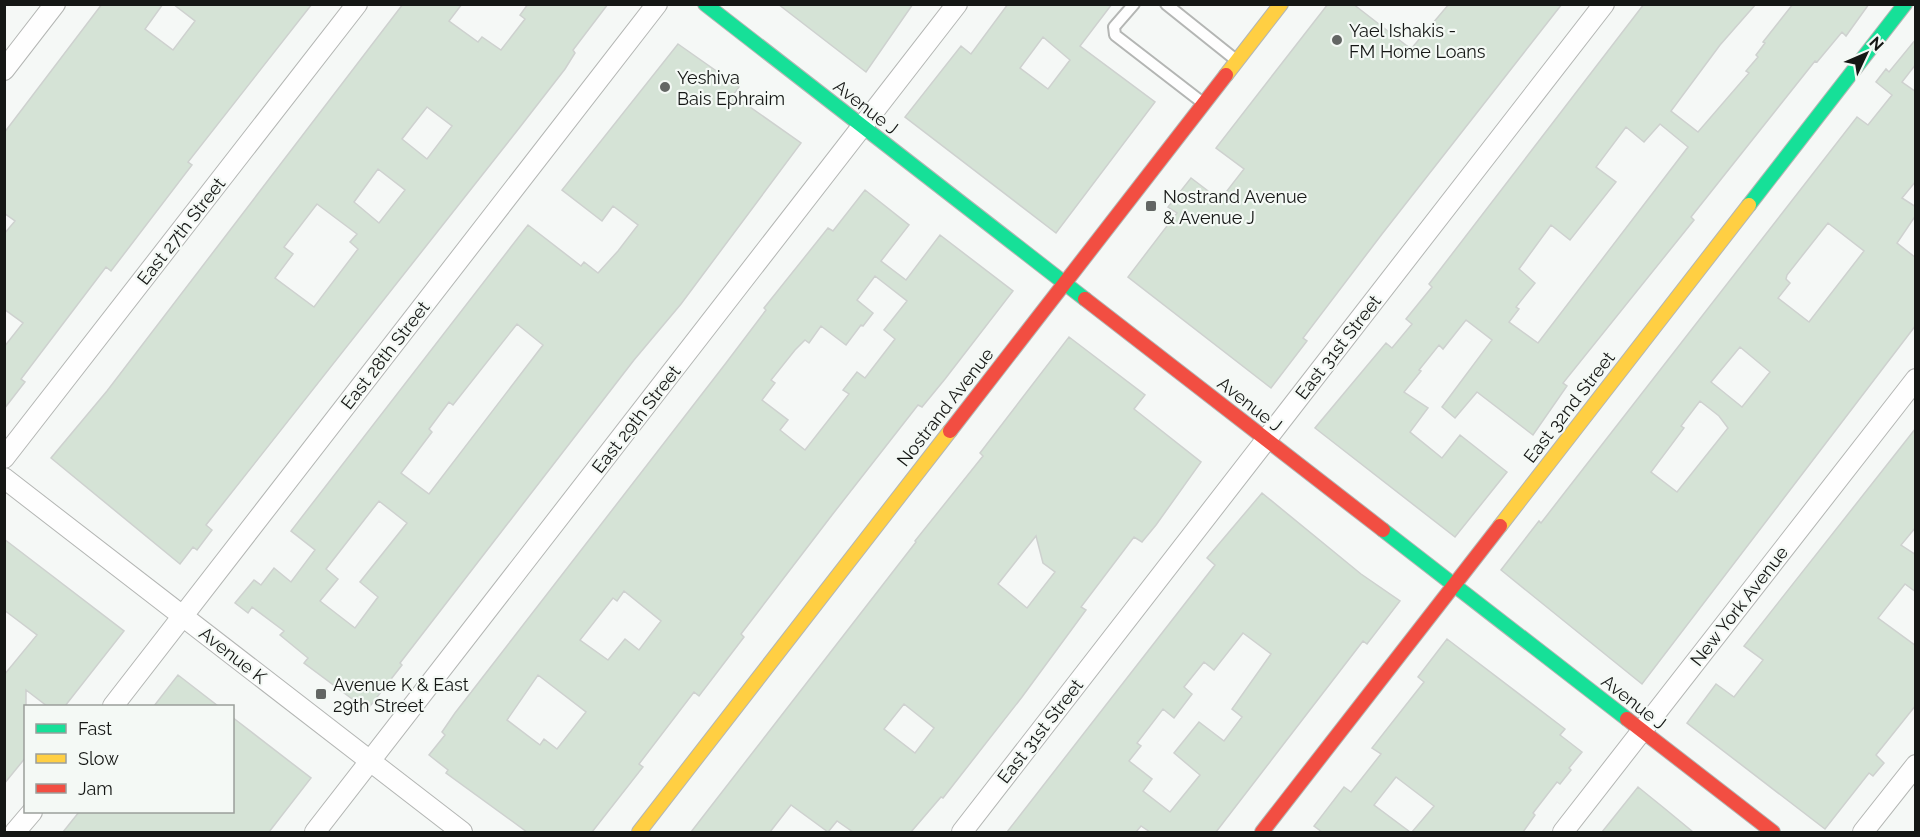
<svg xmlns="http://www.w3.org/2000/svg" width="1920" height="837" font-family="Raleway,sans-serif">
  <rect width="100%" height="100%" fill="#f5f8f6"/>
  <path fill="#d5e3d6" stroke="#ced1cf" stroke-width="1.5" fill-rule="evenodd" d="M102,4H163L145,29L173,50L195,21L173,4H312L188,162L192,165L111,271L106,267L62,325L21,379L25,382L4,409V347L23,323L4,309V234L15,221L4,213V133Z
    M403,4H462L449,21L478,42L482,37L501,50L525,19L520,15L528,4H608L573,50L575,53L565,69L520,127L206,525L212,530L197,550L193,547L180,564L51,458L107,391ZM427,107L452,126L427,159L402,139ZM378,169L405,190L379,223L354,202ZM317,204L357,234L350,242L358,249L314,307L275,278L293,254L284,247Z
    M778,4H913L866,72Z
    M1008,4H1112L1080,46L1155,102L1056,233L905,117L961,46L971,54ZM1043,37L1070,60L1048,89L1020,68Z
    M1328,4H1353L1411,49L1449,4H1562L1382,234L1303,338L1307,341L1271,388L1128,277L1177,213L1168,207L1191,178L1220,200L1244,169L1216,148Z
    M1644,4H1756L1720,45L1671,111L1698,132L1749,73L1746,71L1758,57L1756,55L1765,43L1763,42L1793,4H1869L1846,36L1842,32L1817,62L1815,61L1691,217L1694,220L1563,383L1567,386L1533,435L1477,392L1455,418L1442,407L1492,340L1466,320L1443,349L1439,345L1419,370L1421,371L1404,392L1428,408L1410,432L1442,458L1460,435L1507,472L1455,537L1315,428L1386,343L1392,348L1412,324L1406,319L1432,287L1429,284ZM1660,124L1688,147L1538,343L1509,322L1519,309L1516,307L1535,283L1519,269L1551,225L1570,240L1616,182L1596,167L1626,127L1644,142Z
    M1916,39V64L1902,82L1916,92V181L1902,198L1916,207V215L1897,243L1916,258V325L1642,684L1501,570L1539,521L1541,523L1555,505L1857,117L1868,125L1892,95L1876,82L1886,69L1889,72ZM1828,223L1864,251L1809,322L1778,298L1790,283L1786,279L1787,275ZM1740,347L1770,372L1742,407L1711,382ZM1700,401L1719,416L1728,428L1677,492L1651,472L1684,428L1681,426Z
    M678,44L739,87L733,95L801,143L681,304L634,360L400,663L402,665L367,710L304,663L308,658L280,635L284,631L252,607L248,613L235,603L254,580L261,585L274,568L291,582L315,550L291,531L528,225L581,266L584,262L598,273L618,251L638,225L613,206L602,221L562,190ZM517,324L543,345L429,494L401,473L432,432L429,429L449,402L453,405ZM379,501L407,523L360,582L378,597L355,628L320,601L338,579L326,569Z
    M865,190L909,225L881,261L906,280L940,235L1013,291L945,379L922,407L918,405L832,515L741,634L744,637L699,696L694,692L639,764L643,767L592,832H527L446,773L448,770L429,755L445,735L442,732L455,713L726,363L766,310L764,308L828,228L833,231ZM875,276L907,301L884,330L895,339L865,378L857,372L843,390L849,394L805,450L780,430L788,420L762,400L775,383L771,380L795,350L805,340L809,343L821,326L846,345L861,325L863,326L873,313L857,300ZM624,591L661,621L639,650L625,639L608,660L580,640L613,598L617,601ZM538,675L586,712L557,749L544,739L540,745L507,720Z
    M1069,337L1145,395L1134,409L1201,462L1156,525L1142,542L1134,537L1081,607L1086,610L1022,697L943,798L941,797L911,832H853L837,821L828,832L791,805L770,832H691L916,542L915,541L983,456L980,453ZM1036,536L1043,563L1055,572L1027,608L998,584ZM904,704L934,728L915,753L884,729Z
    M1916,428V527L1901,545L1916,555V592L1905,584L1878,618L1916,646V705L1876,755L1884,763L1873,776L1869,773L1825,829L1687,723L1716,684L1734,697L1763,660L1744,646Z
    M1262,493L1361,574L1400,601L1367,644L1363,641L1343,667L1216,832H1150L1141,826L1136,832H1007L1215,565L1207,558ZM1243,633L1271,654L1232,709L1242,717L1224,741L1199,722L1174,753L1200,775L1170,812L1143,791L1152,779L1129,761L1141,746L1137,743L1163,709L1174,718L1192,694L1184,687L1204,662L1214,670Z
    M4,539L124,631L65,706H47L26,690V757L4,784V675L37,635L4,610Z
    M1447,639L1565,729L1560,735L1582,752L1569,768L1571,770L1560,784L1557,782L1533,813L1535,815L1523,832H1412L1434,806L1396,777L1374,805L1410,832H1322L1314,826L1344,787L1351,792L1381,754L1372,748L1424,682L1418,677Z
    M178,675L218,706H154Z
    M232,717L311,778L269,832H63L79,812H232Z
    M1638,787L1664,808L1693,832H1602Z"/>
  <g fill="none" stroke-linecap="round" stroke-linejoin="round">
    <defs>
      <path id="lane" d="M1134,4L1114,27L1115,35L1203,103
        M1166,4L1236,60"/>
      <path id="street" d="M4,70L55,4
        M4,458L357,4
        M4,478L462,832
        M113,706L657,4
        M15,832L32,812
        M315,832L957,4
        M962,832L1604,4
        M1563,832L1916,379
        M1863,832L1916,765"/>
      <path id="fast" d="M705,4L1085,299
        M1749,205L1905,4
        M1383,530L1627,719"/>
      <path id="slow" d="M1226,75L1281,4
        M1500,526L1749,205
        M639,832L950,431"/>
      <path id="jam" d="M1085,299L1383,530
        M950,431L1226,75
        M1627,719L1773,832
        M1262,832L1500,526"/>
    </defs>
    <use href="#lane" stroke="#b4b6b4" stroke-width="14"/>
    <use href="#street" stroke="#b4b6b4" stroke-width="22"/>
    <use href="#fast" stroke="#b4b6b4" stroke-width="16"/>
    <use href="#slow" stroke="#b4b6b4" stroke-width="16"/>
    <use href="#jam" stroke="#b4b6b4" stroke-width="16"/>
    <use href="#lane" stroke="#fefefe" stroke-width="10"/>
    <use href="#street" stroke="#fefefe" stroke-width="20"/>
    <use href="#fast" stroke="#16e098" stroke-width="14"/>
    <use href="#slow" stroke="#ffcf43" stroke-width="14"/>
    <use href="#jam" stroke="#f24e42" stroke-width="14"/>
  </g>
  <g fill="#636664" stroke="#f4f9f5" stroke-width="2">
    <circle cx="1337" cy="40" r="6"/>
    <circle cx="665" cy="87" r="6"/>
    <rect x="1145" y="200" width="12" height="12" rx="3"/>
    <rect x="315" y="688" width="12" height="12" rx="3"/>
  </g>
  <g text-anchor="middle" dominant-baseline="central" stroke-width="4.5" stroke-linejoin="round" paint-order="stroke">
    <g font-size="18" fill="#151715" stroke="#f4f9f5" text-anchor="start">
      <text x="1349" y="30">Yael Ishakis -<tspan x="1349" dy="21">FM Home Loans</tspan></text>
      <text x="677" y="77">Yeshiva<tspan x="677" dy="21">Bais Ephraim</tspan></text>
      <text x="1163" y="196">Nostrand Avenue<tspan x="1163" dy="21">&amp; Avenue J</tspan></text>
      <text x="333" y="684">Avenue K &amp; East<tspan x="333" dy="21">29th Street</tspan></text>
    </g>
    <g font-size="18" fill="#151715" stroke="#f4f9f5">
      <text transform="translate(866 107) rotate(38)">Avenue J</text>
      <text transform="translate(181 231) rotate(-52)">East 27th Street</text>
      <text transform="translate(1338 347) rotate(-52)">East 31st Street</text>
      <text transform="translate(385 355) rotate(-52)">East 28th Street</text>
      <text transform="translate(1250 404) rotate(38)">Avenue J</text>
      <text transform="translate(945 407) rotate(-52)">Nostrand Avenue</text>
      <text transform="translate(1569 407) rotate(-52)">East 32nd Street</text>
      <text transform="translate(636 419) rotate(-52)">East 29th Street</text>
      <text transform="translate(1739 606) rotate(-52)">New York Avenue</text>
      <text transform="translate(233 655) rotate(38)">Avenue K</text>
      <text transform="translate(1634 702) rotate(38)">Avenue J</text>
      <text transform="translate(1040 731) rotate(-52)">East 31st Street</text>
    </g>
  </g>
  <rect width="1920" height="837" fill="none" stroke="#151715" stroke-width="12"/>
  <rect x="24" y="705" width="210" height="108" fill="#f4f9f5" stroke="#9b9f9b" stroke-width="1.5"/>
  <rect x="36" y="724" width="30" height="9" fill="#16e098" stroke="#9b9f9b" stroke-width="1.5"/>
  <text x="78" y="735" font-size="18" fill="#151715">Fast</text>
  <rect x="36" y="754" width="30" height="9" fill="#ffcf43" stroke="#9b9f9b" stroke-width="1.5"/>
  <text x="78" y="765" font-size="18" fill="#151715">Slow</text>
  <rect x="36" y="784" width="30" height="9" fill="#f24e42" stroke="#9b9f9b" stroke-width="1.5"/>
  <text x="78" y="795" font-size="18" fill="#151715">Jam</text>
  <g transform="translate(1866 54) rotate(46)" stroke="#f4f9f5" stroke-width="4.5" paint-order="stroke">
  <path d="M0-4.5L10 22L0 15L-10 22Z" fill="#151715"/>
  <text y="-9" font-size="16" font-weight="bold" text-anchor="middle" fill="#151715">N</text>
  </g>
</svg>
